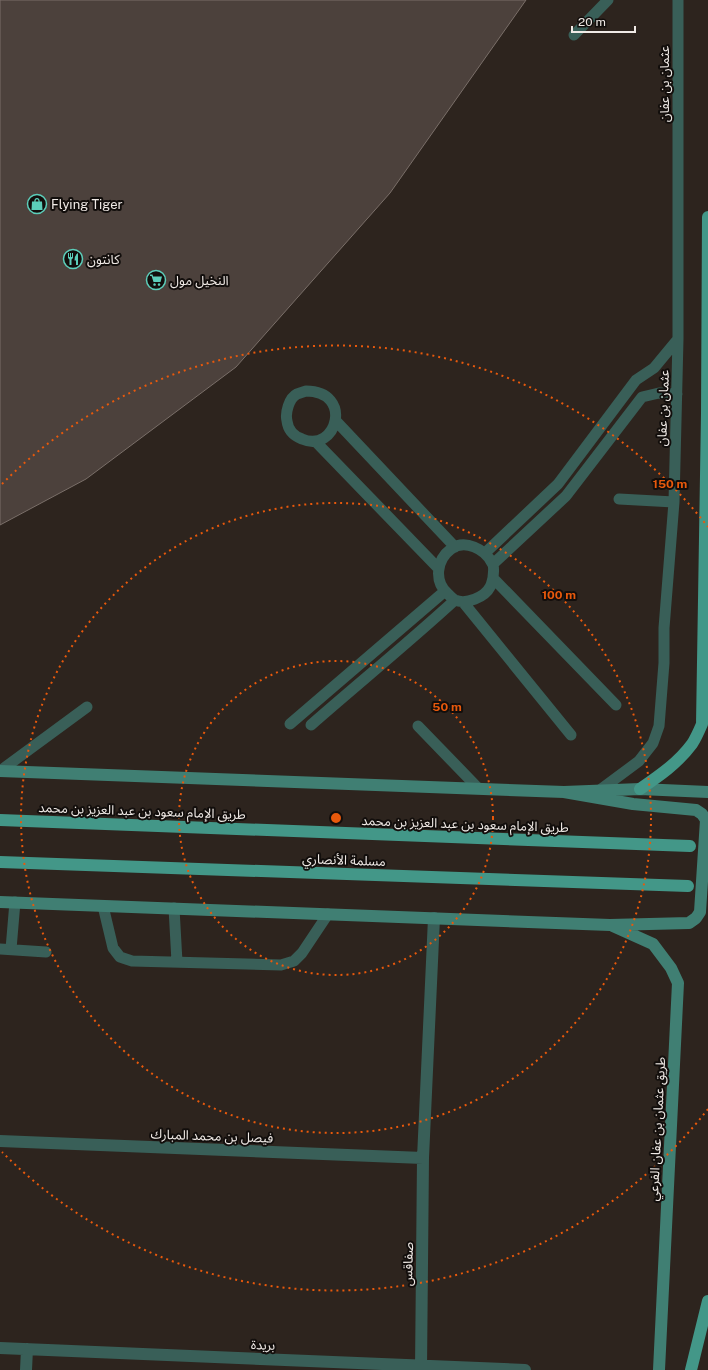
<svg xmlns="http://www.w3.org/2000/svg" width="708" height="1370" font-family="'Public Sans','Noto Sans Arabic',sans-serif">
  <rect width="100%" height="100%" fill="#2d241e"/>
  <path fill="#4c413c" stroke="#7a6f69" d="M0,0H526L390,193L236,367L86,479L0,525Z"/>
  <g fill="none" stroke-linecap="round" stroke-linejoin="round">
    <path stroke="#395f58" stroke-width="11" d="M574,35L608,0
      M306,391C354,391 337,454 302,439C294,436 288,430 287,421C285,413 289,398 297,394C300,393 303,392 306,391Z
      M336,421L455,547
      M315,441L438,568
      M619,499L674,502
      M485,553L558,484L636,380L654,368L678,339
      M493,564L566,496L642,397L659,393L677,394
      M493,578C492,581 492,584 490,587C485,597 466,605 455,600C453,599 450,596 448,594C434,582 436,560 451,549C465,539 485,549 492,563C495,567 493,574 493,578L616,705
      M463,602L571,735
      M290,724L445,591
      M311,725C359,683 408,643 455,600
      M418,726L478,788
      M0,771L87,707
      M600,790L639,761L653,743L659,726L664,663V628L674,502L678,339V0
      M103,906L113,948L120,957L132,961L281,965L294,961L302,953L328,914
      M174,908L177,962
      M0,949L46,952
      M11,949L15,902"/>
    <path stroke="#395f58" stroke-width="12" d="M0,1141L423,1158
      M0,1348L525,1370
      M26,1370L27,1349
      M421,1370L423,1158L434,918"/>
    <path stroke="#407f73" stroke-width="12" d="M0,771L564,792L640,789L708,792
      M0,902L610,925L689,923L696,918L700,912L706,820L702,814L696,810L633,804L564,792
      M613,926L653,944L671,968L678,983L659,1370"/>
    <path stroke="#439788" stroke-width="12" d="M640,789C659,776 678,763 692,744C696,738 699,731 702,724L707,413L708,217
      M0,820L690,846
      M0,862L688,886
      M691,1370L708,1301"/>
  </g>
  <g fill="none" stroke="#e8590c" stroke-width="2" stroke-dasharray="2 4">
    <circle cx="336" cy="818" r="157"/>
    <circle cx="336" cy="818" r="315"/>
    <path d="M708 1109A472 472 0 0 1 2 1152M2 484A472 472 0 0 1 708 527"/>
  </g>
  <defs>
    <symbol id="shop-ring" viewBox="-11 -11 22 22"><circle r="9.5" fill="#120e0c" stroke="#5cceba" stroke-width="1.5"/><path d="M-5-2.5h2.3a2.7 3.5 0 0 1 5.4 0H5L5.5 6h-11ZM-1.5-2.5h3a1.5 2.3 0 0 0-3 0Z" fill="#5cceba"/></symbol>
    <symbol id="restaurant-ring" viewBox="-11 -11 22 22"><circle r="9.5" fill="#120e0c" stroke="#5cceba" stroke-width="1.5"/><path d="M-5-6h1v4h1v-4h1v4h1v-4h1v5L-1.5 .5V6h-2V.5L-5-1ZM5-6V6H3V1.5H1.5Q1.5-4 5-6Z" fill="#5cceba"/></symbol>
    <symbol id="supermarket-ring" viewBox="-11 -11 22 22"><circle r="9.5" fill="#120e0c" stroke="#5cceba" stroke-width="1.5"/><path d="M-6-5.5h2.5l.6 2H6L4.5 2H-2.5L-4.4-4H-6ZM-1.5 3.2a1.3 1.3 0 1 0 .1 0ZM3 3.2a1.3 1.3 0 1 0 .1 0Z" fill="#5cceba"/></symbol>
  </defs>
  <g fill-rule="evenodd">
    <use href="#shop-ring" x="26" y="193" width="22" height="22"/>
    <use href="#restaurant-ring" x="62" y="248" width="22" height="22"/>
    <use href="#supermarket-ring" x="145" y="269" width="22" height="22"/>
  </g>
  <g text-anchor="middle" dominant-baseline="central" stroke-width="4" stroke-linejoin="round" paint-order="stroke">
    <g font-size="13" fill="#f0eae6" stroke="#120e0c">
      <text transform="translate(664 84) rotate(-90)">عثمان بن عفان</text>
      <text transform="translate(663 408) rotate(-88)">عثمان بن عفان</text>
      <text transform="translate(142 811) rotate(2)">طريق الإمام سعود بن عبد العزيز بن محمد</text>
      <text transform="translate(465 824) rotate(2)">طريق الإمام سعود بن عبد العزيز بن محمد</text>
      <text transform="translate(344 860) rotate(2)">مسلمة الأنصاري</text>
      <text transform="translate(657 1129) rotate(-87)">طريق عثمان بن عفان الفرعي</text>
      <text transform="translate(212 1136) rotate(2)">فيصل بن محمد المبارك</text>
      <text transform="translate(408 1264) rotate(-89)">صفاقس</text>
      <text transform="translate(263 1345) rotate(2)">بريدة</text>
    </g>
    <g font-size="13" fill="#f0eae6" stroke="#120e0c" text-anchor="start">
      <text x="51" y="204">Flying Tiger</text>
      <text x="87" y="259">كانتون</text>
      <text x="170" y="280">النخيل مول</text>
    </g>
  </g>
  <circle cx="336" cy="818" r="6" fill="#e8590c" stroke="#120e0c" stroke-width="2"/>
  <g font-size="12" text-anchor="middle" font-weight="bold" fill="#e8590c" stroke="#120e0c" stroke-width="4" stroke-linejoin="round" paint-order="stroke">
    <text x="670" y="488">150 m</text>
    <text x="559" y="599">100 m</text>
    <text x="447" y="711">50 m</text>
  </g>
  <path d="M572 26v6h63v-6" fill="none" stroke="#f0eae6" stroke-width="2"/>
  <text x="578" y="26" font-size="12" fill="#f0eae6" stroke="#120e0c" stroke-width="3" paint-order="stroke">20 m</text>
</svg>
